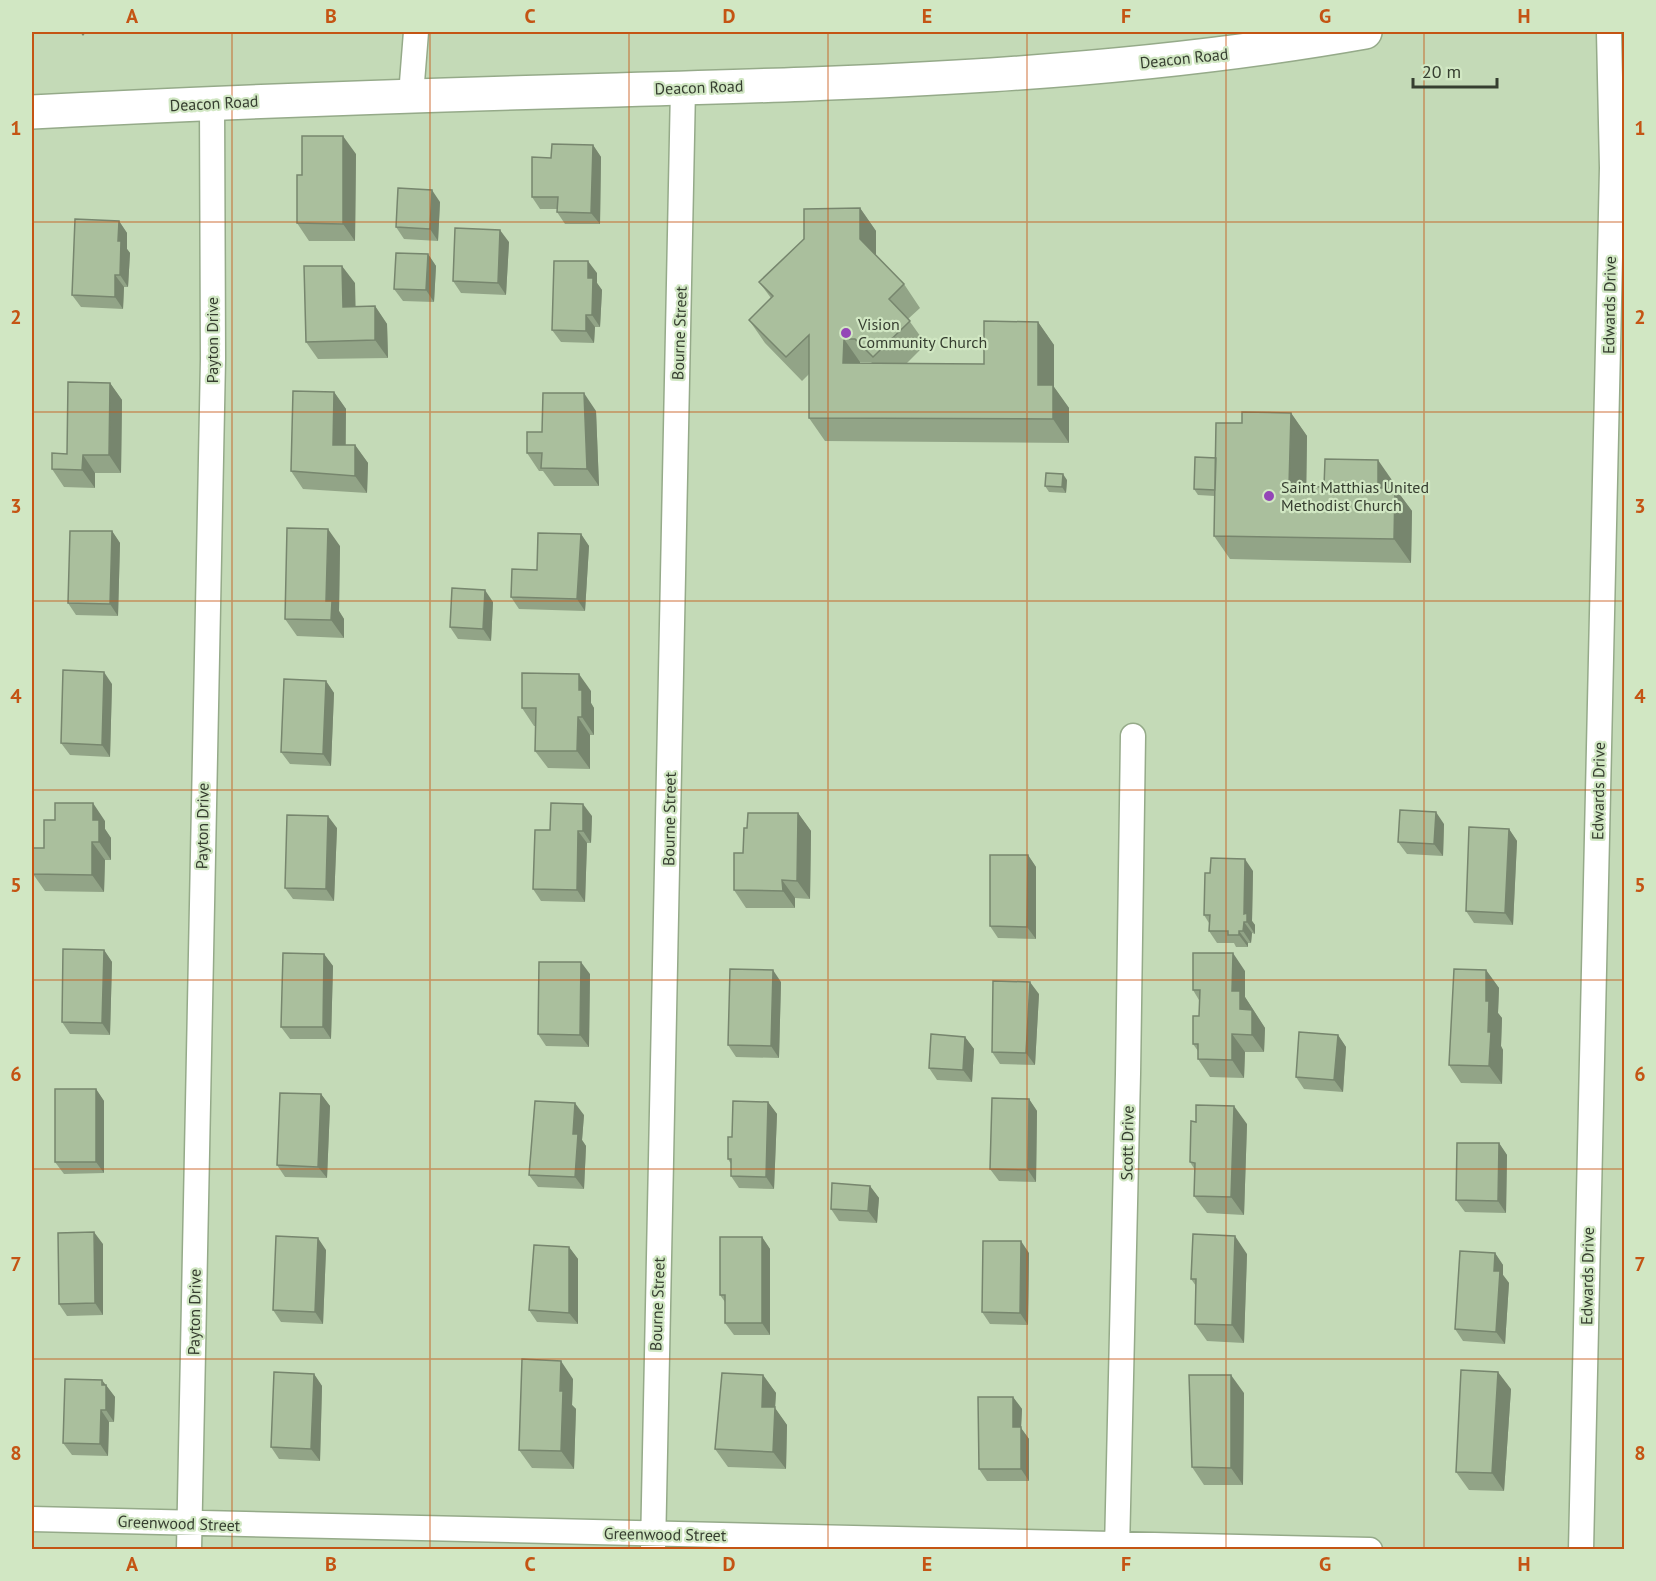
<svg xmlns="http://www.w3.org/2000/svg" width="1656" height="1581" font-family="'PT Sans',sans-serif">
  <rect width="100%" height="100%" fill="#c4dab7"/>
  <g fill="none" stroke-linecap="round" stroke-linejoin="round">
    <defs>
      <path id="street" d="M411,95L416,32
        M32,1519L1370,1550
        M189,1550L213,359L212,102
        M653,1550L683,88
        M1117,1550L1128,1074L1133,736
        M1581,1550L1612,168L1609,32"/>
      <path id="secondary" d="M32,112C226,102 421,95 616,90C866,83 1117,76 1365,32"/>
    </defs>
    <use href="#street" stroke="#95aa89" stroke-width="27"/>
    <use href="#secondary" stroke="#95aa89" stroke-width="36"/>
    <use href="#street" stroke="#fff" stroke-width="24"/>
    <use href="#secondary" stroke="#fff" stroke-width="33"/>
  </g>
  <path fill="#92a487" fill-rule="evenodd" d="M593,145L601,157L600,224H565L557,212V209H540L532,197L551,158Z
    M356,154L355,241H309L297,223L302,175Z
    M440,202L438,241L404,239L396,227Z
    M860,208L876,231V256L904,284L920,308L908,319L926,344L906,364H984L1038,322L1054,345V387L1069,408V443L825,441L809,418V374L802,381L765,343L749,320L771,298L759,282ZM860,362H871L873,364L860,363Z
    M119,221L127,233V249L130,253L128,287H124L123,309L81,307L72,295Z
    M509,242L506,295L461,293L453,281Z
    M428,254L436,266L434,302L403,301L394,289Z
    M597,273V283L602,290L600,327H595L594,343L561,342L552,330Z
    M355,283V306H375L387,324L388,358L318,359L306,342Z
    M110,383L122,400L121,473H95V488L64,487L52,469L67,454Z
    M334,392L346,409V445H355L368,463L367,493L303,489L291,471Z
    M596,411L599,486H554L543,471H539L527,453L542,432Z
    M1291,413L1307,436L1306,487H1324L1394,483V488H1395L1412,511L1411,563L1230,559L1214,536L1215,496L1198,495L1194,489L1216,458L1242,423Z
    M1067,480L1066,493L1049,492L1045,486Z
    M112,531L120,543L118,616L76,615L68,603Z
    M581,534L589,546L585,611L519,609L511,597L537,570Z
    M340,546L339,611L344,619V638L297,636L285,619Z
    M493,602L491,641L458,639L450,627Z
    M326,681L334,693L331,766L290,764L281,752Z
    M112,684L110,757L70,755L61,743Z
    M591,691V703L594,708V735H590V769L548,768L535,751L536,726H534L522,708Z
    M798,813L811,831L810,899L795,898V908H746L734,890L743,853L747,828Z
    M592,816L591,843H587L585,902L541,901L533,889L550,830Z
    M105,821V829L111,838V860H105L104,892L45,891L33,874Z
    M1444,824L1443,856L1407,854L1398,842Z
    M337,828L334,901L293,899L285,888Z
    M1509,829L1517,841L1513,925L1474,923L1466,911Z
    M1028,855L1036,867V939L998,938L990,926Z
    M1253,871L1252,921L1255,925V934L1252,933L1251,943H1248V947H1236L1234,943H1217L1209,931V923L1204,915Z
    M104,950L112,962L110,1035L70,1034L62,1022Z
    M324,954L333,966L331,1039H290L281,1027Z
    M1486,970L1499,988L1498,1013L1502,1018L1501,1046L1503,1050L1502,1084L1461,1083L1449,1065Z
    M1245,971V997L1265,1028L1264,1052H1245L1244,1078L1210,1077L1198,1059V1051L1193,1044L1199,1016V1000L1193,990Z
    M590,974L589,1047L546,1046L538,1034Z
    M781,982L779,1058L736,1057L728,1045Z
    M1039,994L1035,1065L1000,1064L992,1052Z
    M1338,1035L1346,1047L1343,1092L1304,1089L1296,1077Z
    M965,1037L974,1049L972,1082L937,1080L929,1068Z
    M96,1089L104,1101V1173L64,1174L55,1162Z
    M321,1094L330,1106L327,1178L285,1177L277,1165Z
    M1029,1099L1037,1111L1036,1182L999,1181L990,1169Z
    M768,1102L777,1114L774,1189L739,1188L731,1176V1164L728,1159L732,1137Z
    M584,1115L582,1140L586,1146L584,1189L538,1187L529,1175Z
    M1247,1124L1244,1215L1207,1213L1194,1196L1195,1170L1190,1162Z
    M1499,1143L1507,1155L1506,1213L1465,1212L1456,1200Z
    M870,1186L879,1198L877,1223L839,1221L831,1209Z
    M762,1237L770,1249V1335H734L725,1323V1302L720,1295Z
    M103,1244V1315L67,1316L59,1304Z
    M569,1247L578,1259V1324L537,1322L529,1310Z
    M326,1250L323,1324L281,1322L273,1310Z
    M1029,1253L1028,1325L990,1324L982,1312Z
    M1495,1253L1503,1265V1275L1509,1283L1505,1344L1463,1341L1455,1329Z
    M1247,1254L1244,1343L1207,1341L1195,1324L1196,1286L1191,1279Z
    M314,1374L322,1386L320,1461L279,1459L271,1447Z
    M763,1375L776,1393L775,1408L787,1425L786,1469L728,1467L715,1449Z
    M573,1379L572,1405L576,1409L574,1469L532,1468L519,1450Z
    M106,1385L115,1397L114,1422H109L108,1456L72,1455L63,1443Z
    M1511,1389L1504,1491L1469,1490L1456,1472Z
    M1244,1393L1243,1485H1204L1192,1467Z
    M1013,1397L1022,1409L1021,1428L1029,1439V1481H987L979,1469Z"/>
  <path fill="#77866e" d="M80,32H86L83,36Z
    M343,136L356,154L355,241L343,224Z
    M593,145L601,157L600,224L591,213Z
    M432,190L440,202L438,241L430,229Z
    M860,208L876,231V263L860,239Z
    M119,221L127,233V249L130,253L128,287L120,275L118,241Z
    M500,230L509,242L506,295L498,283Z
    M428,254L436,266L434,302L426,290Z
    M588,261L597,273V283L602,290L600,327L592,315L588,278Z
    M342,266L355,283L356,324L343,307Z
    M115,275L124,287L123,309L115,297Z
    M375,306L387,324L388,358L375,340Z
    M586,315L595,327L594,343L586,331Z
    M1038,322L1054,345V387L1069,408V443L1053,419L1038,385Z
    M844,339L860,362V387L843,363Z
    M110,383L122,400L121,473L109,455Z
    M334,392L346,409L345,462L333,445Z
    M584,393L596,411L599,486L587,469Z
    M1291,413L1307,436L1306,510L1289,486Z
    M355,445L368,463L367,493L355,476Z
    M83,455L95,473V488L82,470Z
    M1378,460L1394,483V511L1378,488Z
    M1063,474L1067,480L1066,493L1062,487Z
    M1395,488L1412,511L1411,563L1394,539Z
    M328,529L340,546L339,611L344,619V638L331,620L326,601Z
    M112,531L120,543L118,616L110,604Z
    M581,534L589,546L585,611L577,599Z
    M485,590L493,602L491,641L483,629Z
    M104,672L112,684L110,757L102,745Z
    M579,674L591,691V703L594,708V735L582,717L579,690Z
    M326,681L334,693L331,766L323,754Z
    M578,717L590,735V769L577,751Z
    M93,803L105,821V829L111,838V860L99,842L93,820Z
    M583,804L592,816L591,843L583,831Z
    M1436,812L1444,824L1443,856L1434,844Z
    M798,813L811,831L810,899L797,881Z
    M328,816L337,828L334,901L326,889Z
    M1509,829L1517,841L1513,925L1505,913Z
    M578,831L587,843L585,902L577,890Z
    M92,842L105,860L104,892L92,875Z
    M1028,855L1036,867V939L1027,927Z
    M1245,859L1253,871L1252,921L1255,925V934L1247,922L1244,914Z
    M782,880L795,898V908L783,891Z
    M1244,922L1252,933L1251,943L1243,931Z
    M1239,931L1248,943V947L1239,935Z
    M104,950L112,962L110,1035L102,1023Z
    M1233,953L1245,971V997L1265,1028L1264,1052L1252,1035L1232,991Z
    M324,954L333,966L331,1039L323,1027Z
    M581,962L590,974L589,1047L580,1035Z
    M773,970L781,982L779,1058L771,1046Z
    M1486,970L1499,988L1498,1013L1502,1018L1501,1046L1503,1050L1502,1084L1489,1066L1486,1001Z
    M1030,982L1039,994L1035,1065L1026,1053Z
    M1232,1034L1245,1052L1244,1078L1232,1060Z
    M1338,1035L1346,1047L1343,1092L1334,1080Z
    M965,1037L974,1049L972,1082L963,1070Z
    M96,1089L104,1101V1173L96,1162Z
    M321,1094L330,1106L327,1178L318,1167Z
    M1029,1099L1037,1111L1036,1182L1028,1170Z
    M768,1102L777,1114L774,1189L766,1177Z
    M575,1103L584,1115L582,1140L586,1146L584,1189L575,1177L573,1134Z
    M1234,1106L1247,1124L1244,1215L1231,1197Z
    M1499,1143L1507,1155L1506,1213L1498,1201Z
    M870,1186L879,1198L877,1223L868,1211Z
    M94,1232L103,1244V1315L95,1303Z
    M1235,1236L1247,1254L1244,1343L1232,1325Z
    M762,1237L770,1249V1335L762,1323Z
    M318,1238L326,1250L323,1324L315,1312Z
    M1021,1241L1029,1253L1028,1325L1020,1313Z
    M569,1247L578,1259V1324L569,1313Z
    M1495,1253L1503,1265V1275L1509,1283L1505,1344L1496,1332L1494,1271Z
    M561,1361L573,1379L572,1405L576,1409L574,1469L561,1451L560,1391Z
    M1498,1372L1511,1389L1504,1491L1492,1473Z
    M314,1374L322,1386L320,1461L311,1449Z
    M763,1375L776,1393L775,1408L787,1425L786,1469L773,1452L762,1407Z
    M1231,1375L1244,1393L1243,1485L1231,1468Z
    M102,1380L115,1397L114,1422L106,1410Z
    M1013,1397L1022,1409L1021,1428L1029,1439V1481L1021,1469L1013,1427Z
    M101,1410L109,1422L108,1456L100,1444Z"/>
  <path fill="#aabf9d" stroke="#77866e" stroke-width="1.5" d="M302,136H343V224L297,223V175H302Z
    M552,144L593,145L591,213L557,212L558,197H532V157L551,158Z
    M398,188L432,190L430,229L396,227Z
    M860,208V239L904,284L889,299L910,321L873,357L855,339H844L843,363L984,364V321L1038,322V385H1053V419L809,418V335L786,357L749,320L773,296L759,282L804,239V209Z
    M75,219L119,221L118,241H121L120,275H115V297L72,295Z
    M455,228L500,230L498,283L453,281Z
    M396,253L428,254L426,290L394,289Z
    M554,261H588V278H593L592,315H586V331L552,330Z
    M304,266H342L343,307L375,306V340L306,342Z
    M68,382L110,383L109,455H83L82,470L52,469V453L67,454Z
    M293,391L334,392L333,445H355V476L291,471Z
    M543,393H584L587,469L541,468L542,453H527V432H542Z
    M1242,412L1291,413L1289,486L1324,487L1325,459L1378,460V488H1395L1394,539L1214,536L1216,423H1242Z
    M1195,457L1216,458L1215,490L1194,489Z
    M1046,473L1063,474L1062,487L1045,486Z
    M287,528L328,529L326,601H332L331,620L285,619Z
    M70,531H112L110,604L68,603Z
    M538,533L581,534L577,599L511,597L512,569L537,570Z
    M452,588L485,590L483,629L450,627Z
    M63,670L104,672L102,745L61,743Z
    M522,673L579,674V690H582V717H578L577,751H535L536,708H522Z
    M284,679L326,681L323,754L281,752Z
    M55,803H93V820H99V842H92V875L33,874V848H44V820H55Z
    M551,803L583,804V831H578L577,890L533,889L535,830H550Z
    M1400,810L1436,812L1434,844L1398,842Z
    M748,813H798L797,881L782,880L783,891L734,890V853H743L744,828H747Z
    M287,815L328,816L326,889L285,888Z
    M1469,827L1509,829L1505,913L1466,911Z
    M990,855H1028L1027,927L990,926Z
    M1211,858L1245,859L1244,914L1247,913V922H1244L1243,931H1239V935H1228V931H1209L1210,915H1204L1205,873H1210Z
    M63,949L104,950L102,1023L62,1022Z
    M283,953L324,954L323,1027H281Z
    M1193,953H1233L1232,991H1240V1009L1252,1010V1035L1232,1034V1060L1198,1059V1044H1193V1016H1199L1200,990H1193Z
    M539,962H581L580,1035L538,1034Z
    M730,969L773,970L771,1046L728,1045Z
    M1454,969L1486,970V1001H1489L1488,1032H1491L1489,1066L1449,1065Z
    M993,981L1030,982L1026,1053L992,1052Z
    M1299,1032L1338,1035L1334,1080L1296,1077Z
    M931,1034L965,1037L963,1070L929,1068Z
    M55,1089H96V1162H55Z
    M280,1093L321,1094L318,1167L277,1165Z
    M992,1098L1029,1099L1028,1170L990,1169Z
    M535,1101L575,1103L573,1134H578L575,1177L529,1175Z
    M733,1101L768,1102L766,1177L731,1176V1159H728V1137H732Z
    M1196,1105L1234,1106L1231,1197L1194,1196L1195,1163L1190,1162L1191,1121L1196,1122Z
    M1457,1143H1499L1498,1201L1456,1200Z
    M832,1183L870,1186L868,1211L831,1209Z
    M94,1232L95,1303L59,1304L58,1233Z
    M1193,1234L1235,1236L1232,1325L1195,1324L1196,1279H1191Z
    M276,1236L318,1238L315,1312L273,1310Z
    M720,1237H762V1323H725V1295H720Z
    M983,1241H1021L1020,1313L982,1312Z
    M534,1245L569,1247V1313L529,1310Z
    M1460,1251L1495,1253L1494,1271H1500L1496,1332L1455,1329Z
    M522,1359L561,1361L560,1391H563L561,1451L519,1450Z
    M1461,1370L1498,1372L1492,1473L1456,1472Z
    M274,1372L314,1374L311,1449L271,1447Z
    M722,1373L763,1375L762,1407H775L773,1452L715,1449Z
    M1189,1375H1231V1468L1192,1467Z
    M65,1379L102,1380V1385H106V1410H101L100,1444L63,1443Z
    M978,1397H1013V1427H1021V1469H979Z"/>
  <path fill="none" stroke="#c45413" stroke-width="1.5" stroke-opacity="0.55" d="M232,32V1550M430,32V1550M629,32V1550M828,32V1550M1027,32V1550M1226,32V1550M1424,32V1550M32,222H1624M32,412H1624M32,601H1624M32,790H1624M32,980H1624M32,1169H1624M32,1359H1624"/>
  <g fill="#9446b7" stroke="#d1e7c3" stroke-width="2">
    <circle cx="846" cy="333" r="6"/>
    <circle cx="1269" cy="496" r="6"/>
  </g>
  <g text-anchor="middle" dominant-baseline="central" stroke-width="4.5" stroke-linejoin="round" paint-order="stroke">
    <g font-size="16" fill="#363e30" stroke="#d1e7c3">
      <text transform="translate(1184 58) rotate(-6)">Deacon Road</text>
      <text transform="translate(699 87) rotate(-2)">Deacon Road</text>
      <text transform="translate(214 103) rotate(-3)">Deacon Road</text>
      <text transform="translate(1609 305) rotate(-89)">Edwards Drive</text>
      <text transform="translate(679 333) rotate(-88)">Bourne Street</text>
      <text transform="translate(212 340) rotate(-90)">Payton Drive</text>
      <text transform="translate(1598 791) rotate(-89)">Edwards Drive</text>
      <text transform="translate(669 819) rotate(-89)">Bourne Street</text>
      <text transform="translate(202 826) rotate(-89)">Payton Drive</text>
      <text transform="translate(1127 1143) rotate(-89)">Scott Drive</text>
      <text transform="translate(1587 1276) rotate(-89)">Edwards Drive</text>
      <text transform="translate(657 1304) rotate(-88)">Bourne Street</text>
      <text transform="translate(194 1312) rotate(-89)">Payton Drive</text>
      <text transform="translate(179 1523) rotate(2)">Greenwood Street</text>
      <text transform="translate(665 1534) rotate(1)">Greenwood Street</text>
    </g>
    <g font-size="16" fill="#363e30" stroke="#d1e7c3" text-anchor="start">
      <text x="858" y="324">Vision<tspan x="858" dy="18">Community Church</tspan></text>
      <text x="1281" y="487">Saint Matthias United<tspan x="1281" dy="18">Methodist Church</tspan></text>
    </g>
  </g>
  <rect width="1656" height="1581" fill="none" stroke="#d1e7c3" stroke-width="66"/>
  <path d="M1413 78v9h84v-9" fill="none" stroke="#363e30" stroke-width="3"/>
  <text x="1422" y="78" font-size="18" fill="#363e30" stroke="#d1e7c3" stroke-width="4.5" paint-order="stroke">20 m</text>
  <rect x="33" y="33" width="1590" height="1515" fill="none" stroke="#c45413" stroke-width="2"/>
  <g font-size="20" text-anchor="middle" font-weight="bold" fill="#c45413">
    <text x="132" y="23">A</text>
    <text x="331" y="23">B</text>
    <text x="530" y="23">C</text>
    <text x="729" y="23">D</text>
    <text x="927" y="23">E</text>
    <text x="1126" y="23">F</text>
    <text x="1325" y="23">G</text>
    <text x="1524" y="23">H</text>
    <text x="16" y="135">1</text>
    <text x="1640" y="135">1</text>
    <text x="16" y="324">2</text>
    <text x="1640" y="324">2</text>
    <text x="16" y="513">3</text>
    <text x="1640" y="513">3</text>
    <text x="16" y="703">4</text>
    <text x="1640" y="703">4</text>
    <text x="16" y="892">5</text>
    <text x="1640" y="892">5</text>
    <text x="16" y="1081">6</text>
    <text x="1640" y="1081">6</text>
    <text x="16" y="1271">7</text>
    <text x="1640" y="1271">7</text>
    <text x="16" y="1460">8</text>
    <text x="1640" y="1460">8</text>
    <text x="132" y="1571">A</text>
    <text x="331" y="1571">B</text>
    <text x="530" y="1571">C</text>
    <text x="729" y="1571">D</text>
    <text x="927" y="1571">E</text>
    <text x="1126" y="1571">F</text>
    <text x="1325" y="1571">G</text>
    <text x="1524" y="1571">H</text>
  </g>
</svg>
